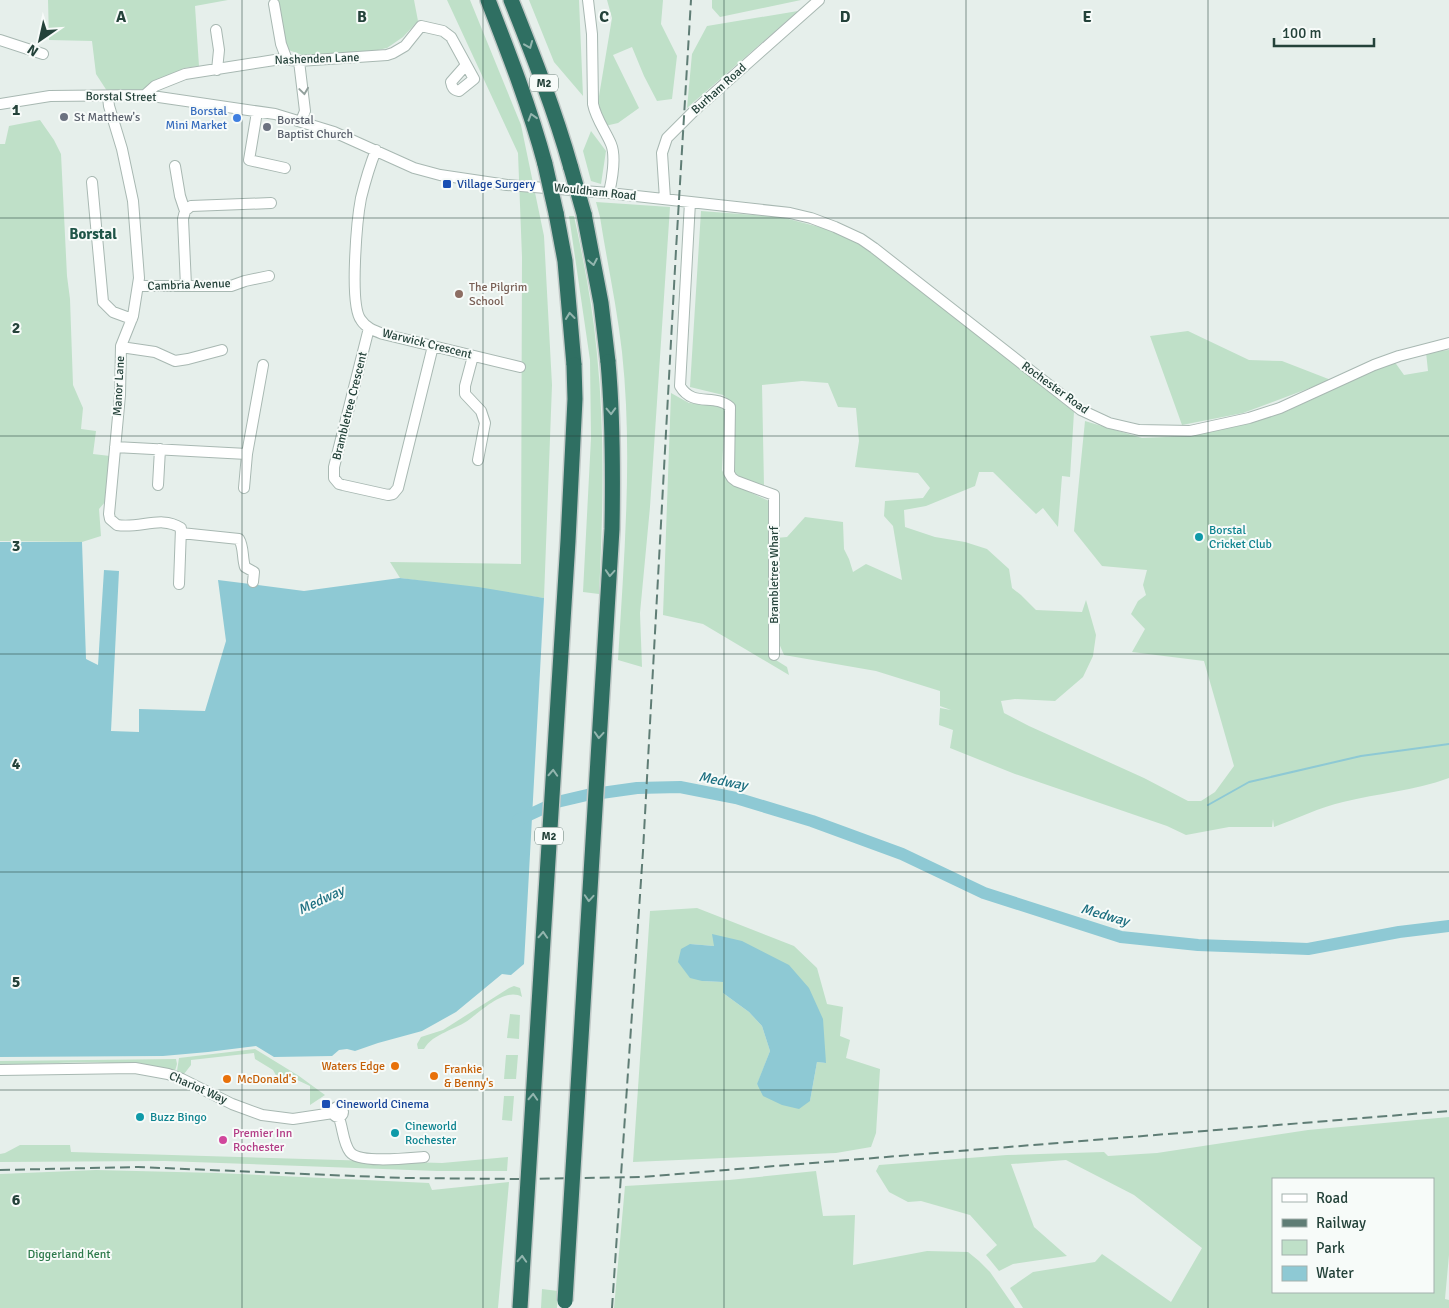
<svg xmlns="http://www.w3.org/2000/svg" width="1449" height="1308" font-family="Signika,sans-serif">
  <rect width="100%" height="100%" fill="#e6efeb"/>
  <path fill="#bfe0c8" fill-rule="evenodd" d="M48,0H228L195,6L199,66L184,68L140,92L107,91L96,74L92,41L49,40Z
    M277,0H414L418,21L403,37L387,48L360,54L305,56L283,48Z
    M447,0H470L521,125L544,236L552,385L544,598L400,578L390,562L521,564L522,257L518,153Z
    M529,0H579L583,96L554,62Z
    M607,0H663L661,24L677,56L672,99L657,101L644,76L632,47L613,55L639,108L618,123L605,126L598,102L612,18Z
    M712,0H801L720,17L712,8Z
    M798,11L687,108L692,54L707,26Z
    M40,120L54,140L61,154L67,276L70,299L73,385L83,408L81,429L96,431L93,454L110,456L105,502L99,509L101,536L82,542L0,541V144H5L9,126Z
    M591,131L606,151L601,184L591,181L583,151Z
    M596,202L670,207L650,507L640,613L642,667L618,660C624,558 633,454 622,352C617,307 607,262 600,217Z
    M701,211L781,217L823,228L856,242L908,279L1074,412L1070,477L1062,476L1058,527L1043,508L1036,514L993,472H979L975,486L926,506L904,510L905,527L935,537L965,542L987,549L1009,569L1012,588L1021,595L1036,610L1082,612L1086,600L1096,635L1093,656L1083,677L1055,701L1015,699L1001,701L1004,713L1029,726L1144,778L1188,801H1201L1215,792L1234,766L1204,661L1132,652L1145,629L1131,614L1138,601L1146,595L1143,585L1147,570L1102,566L1074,531L1085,421L1142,438L1189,436L1287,411L1394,361L1404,375L1428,371L1426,352L1449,350V778C1413,791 1379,793 1343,802C1320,807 1296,819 1274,827L1273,819L1272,827H1229L1186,835L1167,826L1015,774L950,748L953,730L939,725L940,708L951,710L940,706V691L876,671L784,655L778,641L776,538L787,537L805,517L843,522L844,549L849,559L853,572L866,564L902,580L893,526L884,516L885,501L923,498L930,488L918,473L855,467L859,441L856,408L838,407L828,383L802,381L762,385L764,486L735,478L733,472V404L723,395L690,387Z
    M569,216H574C584,262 593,308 597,354C605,434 603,514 599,594L583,592L591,438L590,360Z
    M1188,331L1249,360L1282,361L1331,380L1243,413L1182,425L1150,336Z
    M671,393L689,403L718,406L725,410L722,470L728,482L769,501L771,657L787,667L789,675L703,624L663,615Z
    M697,908L794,946L817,968L827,1004L843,1007L840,1036L850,1040L846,1058L880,1069L876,1133L871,1147L836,1153L633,1162L650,911ZM690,944L714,946L826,1063L817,1062L810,1101L757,1085L770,1051L762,1026L749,1012L723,993V982L702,981Z
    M514,986L520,988L522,997C506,987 482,1010 470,1019C456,1030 433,1033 424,1049H418L417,1044L421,1037L443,1030L509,988Z
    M510,1014L520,1015L519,1039L507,1038Z
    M255,1049L299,1076L325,1095L310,1105V1086L295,1079H278L273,1070L255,1059L254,1053L191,1060V1065L184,1074L177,1071L179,1058Z
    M506,1055H518L516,1079H504Z
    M176,1059L177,1064L175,1071C123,1059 54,1062 0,1067V1061Z
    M504,1096H514L512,1121L502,1120Z
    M1449,1117V1255L1445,1299L1449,1300V1308H1023L1010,1288L1033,1272L1095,1262L1102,1254L1171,1302L1202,1248L1134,1195L1066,1160L1011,1164L1034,1227L1067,1256L1013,1264L999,1271L986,1255L997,1245L970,1215L921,1201L908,1202L889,1192L876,1171L879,1165L1007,1155L1104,1152L1108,1156L1157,1153L1308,1130ZM1433,1179V1292H1273V1179Z
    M20,1145H70L71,1152L442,1163L508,1157L507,1171H437L165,1161L0,1162V1154L5,1153Z
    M96,1170L217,1173L429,1183L432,1190L509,1182L498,1308H0V1174Z
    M816,1171L823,1216L855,1215L853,1265L927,1251L968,1252L979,1261L990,1272L1015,1308H614L625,1186L729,1180Z
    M542,1289L558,1291L557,1308H541Z"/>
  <path fill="#8ec9d4" d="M0,542H82L86,659L98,665L104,570L119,571L111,731L139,732V709L205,711L226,641L218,580L304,591L400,578L478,587L544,598L524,964L511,975L502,974L456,1012L422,1031L378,1043L355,1051L347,1049L339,1050L332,1056L274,1057L256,1046L208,1052L163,1056L0,1057Z
    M712,934L742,941L789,965L809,988L823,1019L826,1063L817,1062L810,1101L799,1109L782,1105L763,1096L757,1084L770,1051L762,1026L749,1012L723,993V982L702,981L690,978L678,962L681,949L690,944L714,946Z"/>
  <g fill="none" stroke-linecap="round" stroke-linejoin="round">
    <path stroke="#8ec9d4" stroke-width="2" d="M1208,805L1249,782L1361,756L1449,744"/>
    <path stroke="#8ec9d4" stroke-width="12" d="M518,820L557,802L587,795L637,788L680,787L736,798L812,821L902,854L984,893L1121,937L1198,945L1308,949L1399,932L1449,926"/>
    <defs>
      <path id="minor" d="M588,0L592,34L593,104C596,119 605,130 611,144C616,156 612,180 609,193
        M274,4L281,44L287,60
        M216,30L219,50L217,70
        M0,40L43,54
        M299,61L305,111L301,121
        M145,95L155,86L185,74L281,59L299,61L387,55L393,53L405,46L421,26L443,31L451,37L474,79L459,91C453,90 452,87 451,82L466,65
        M108,97L109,106L122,149L133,201L139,278L133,316L121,346L120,395L109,514L110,519L117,525C140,529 161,515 181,528L179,584
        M0,104L50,96L145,95L275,114L334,132L414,168L440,175L507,185L609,193L790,213L811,218L835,227L861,239L874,248L1081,410L1109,423L1139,430L1190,431L1249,418L1280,408L1374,365L1399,356L1449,343
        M257,112L249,160L285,168
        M376,150C370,165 365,182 361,198C357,219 349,305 361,320C366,328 375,331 383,334L520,367
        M175,166L180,196L185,211
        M92,182L103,302L113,312L132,319
        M665,199L662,153L667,138L695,110L819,0
        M690,202L680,386C693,408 714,393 730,407L729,473L732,478L736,481L774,495V655
        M138,286H231L245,281L269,276
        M186,286L183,219L185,211L191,206L271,203
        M369,328L334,467V478L339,484L343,485L388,495L393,494L398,488L433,346
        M121,347L155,352L175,361L188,359L222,350
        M473,356L465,386V394L481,411L485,423L478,460
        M115,447L247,454
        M158,485L160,449
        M244,488L247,454L263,365
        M181,533L239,539C244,547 242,558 245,567L254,572L253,582
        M0,1070L135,1068L168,1074L182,1079L232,1104L262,1115L293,1119L333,1113
        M333 1112a5 5 0 1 1 10 0a5 5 0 1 1-10 0Z
        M339,1118C343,1128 343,1143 350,1152C359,1164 410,1158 424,1157"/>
      <path id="highway" d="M488,0C509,54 530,108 545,164
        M511,0C533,55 555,111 571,168
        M556,213L565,261L574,365
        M584,214L601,303L608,362"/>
    </defs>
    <use href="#minor" stroke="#a8b8b2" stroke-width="12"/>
    <use href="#highway" stroke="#c2cac8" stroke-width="18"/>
    <use href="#minor" stroke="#fff" stroke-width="10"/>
    <use href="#highway" stroke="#2f6f62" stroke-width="15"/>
    <path stroke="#5f7d75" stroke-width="2" stroke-dasharray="10 5" stroke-linecap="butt" d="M0,1170L138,1167L403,1178L523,1179L641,1177L1449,1111
      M612,1308L643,851L676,250L691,0"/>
    <defs>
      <path id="highway-bridge" d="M545,164L556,213
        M571,168L584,214
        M565,1301L612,529C613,473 613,418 608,362
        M520,1308L568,541L575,399L574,365"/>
    </defs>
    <use href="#highway-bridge" stroke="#c2cac8" stroke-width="18" stroke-linecap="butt"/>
    <use href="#highway-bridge" stroke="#2f6f62" stroke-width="15"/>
  </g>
  <defs><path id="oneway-chevron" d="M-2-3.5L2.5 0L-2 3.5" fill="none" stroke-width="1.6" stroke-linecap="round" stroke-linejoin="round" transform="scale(1.25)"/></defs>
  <g stroke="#93b5ae">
    <use href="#oneway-chevron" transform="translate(529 45) rotate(68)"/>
    <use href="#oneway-chevron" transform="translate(532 117) rotate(-107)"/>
    <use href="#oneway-chevron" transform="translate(593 262) rotate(79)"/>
    <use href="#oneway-chevron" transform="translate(570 316) rotate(-96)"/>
    <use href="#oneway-chevron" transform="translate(611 411) rotate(88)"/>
    <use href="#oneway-chevron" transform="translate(610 573) rotate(94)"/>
    <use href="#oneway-chevron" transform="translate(599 735) rotate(94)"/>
    <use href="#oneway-chevron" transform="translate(553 773) rotate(-87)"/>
    <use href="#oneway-chevron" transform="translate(589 898) rotate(94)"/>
    <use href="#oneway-chevron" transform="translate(543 935) rotate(-87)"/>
    <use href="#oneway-chevron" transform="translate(533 1097) rotate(-87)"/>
    <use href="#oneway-chevron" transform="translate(522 1259) rotate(-87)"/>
  </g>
  <use stroke="#92a09c" href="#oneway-chevron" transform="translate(304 91) rotate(82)"/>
  <path fill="none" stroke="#24423a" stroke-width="1" stroke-opacity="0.55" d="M242,0V1308M483,0V1308M724,0V1308M966,0V1308M1208,0V1308M0,218H1449M0,436H1449M0,654H1449M0,872H1449M0,1090H1449"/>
  <g fill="#6b7280" stroke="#f7fbf9" stroke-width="2">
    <circle cx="64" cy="117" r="5"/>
    <circle cx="267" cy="127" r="5"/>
  </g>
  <circle fill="#3f7fe0" stroke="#f7fbf9" stroke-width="2" cx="237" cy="118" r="5"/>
  <g fill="#1a4fb4" stroke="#f7fbf9" stroke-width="2">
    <rect x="442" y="179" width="10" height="10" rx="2.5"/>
    <rect x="321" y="1099" width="10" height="10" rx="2.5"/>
  </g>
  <circle fill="#8d6e63" stroke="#f7fbf9" stroke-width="2" cx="459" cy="294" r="5"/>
  <g fill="#0f9aa8" stroke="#f7fbf9" stroke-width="2">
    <circle cx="1199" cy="537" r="5"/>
    <circle cx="140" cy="1117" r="5"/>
    <circle cx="395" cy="1133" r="5"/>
  </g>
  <g fill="#e8710a" stroke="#f7fbf9" stroke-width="2">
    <circle cx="395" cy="1066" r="5"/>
    <circle cx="434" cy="1076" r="5"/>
    <circle cx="227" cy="1079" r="5"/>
  </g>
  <circle fill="#d1479c" stroke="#f7fbf9" stroke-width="2" cx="223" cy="1140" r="5"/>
  <g text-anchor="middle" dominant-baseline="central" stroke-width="4" stroke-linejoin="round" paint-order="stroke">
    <g fill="#f7fbf9" stroke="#637a73" stroke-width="1">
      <rect x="530" y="74.5" width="28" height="17" rx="4"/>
      <rect x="535" y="827.5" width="28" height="17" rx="4"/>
    </g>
    <g font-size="11" font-weight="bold" fill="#24423a">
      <text x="544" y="83">M2</text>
      <text x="549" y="836">M2</text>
    </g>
    <g font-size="12" fill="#24423a" stroke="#f7fbf9">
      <text transform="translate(317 59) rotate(-2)">Nashenden Lane</text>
      <text transform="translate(719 89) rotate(-42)">Burham Road</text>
      <text transform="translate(121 97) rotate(1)">Borstal Street</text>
      <text transform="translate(595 192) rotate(6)">Wouldham Road</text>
      <text transform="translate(189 285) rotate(-2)">Cambria Avenue</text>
      <text transform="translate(427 344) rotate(14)">Warwick Crescent</text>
      <text transform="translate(119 386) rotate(-87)">Manor Lane</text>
      <text transform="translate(1055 388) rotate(36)">Rochester Road</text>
      <text transform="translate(350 406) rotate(-76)">Brambletree Crescent</text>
      <text transform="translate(774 575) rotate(-90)">Brambletree Wharf</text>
      <text transform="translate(198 1088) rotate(24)">Chariot Way</text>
    </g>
    <g font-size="12" fill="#366cbe" stroke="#f7fbf9" text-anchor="end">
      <text x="227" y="111">Borstal<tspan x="227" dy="14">Mini Market</tspan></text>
    </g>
    <g font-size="12" fill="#5b616d" stroke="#f7fbf9" text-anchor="start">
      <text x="74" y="117">St Matthew's</text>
      <text x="277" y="120">Borstal<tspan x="277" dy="14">Baptist Church</tspan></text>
    </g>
    <g font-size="12" fill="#164399" stroke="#f7fbf9" text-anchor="start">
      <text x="457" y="184">Village Surgery</text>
      <text x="336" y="1104">Cineworld Cinema</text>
    </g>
    <g font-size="12" fill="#785e54" stroke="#f7fbf9" text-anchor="start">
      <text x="469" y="287">The Pilgrim<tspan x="469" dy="14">School</tspan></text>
    </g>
    <g font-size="12" fill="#0d838f" stroke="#f7fbf9" text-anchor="start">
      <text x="1209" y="530">Borstal<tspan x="1209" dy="14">Cricket Club</tspan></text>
      <text x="150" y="1117">Buzz Bingo</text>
      <text x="405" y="1126">Cineworld<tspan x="405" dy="14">Rochester</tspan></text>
    </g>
    <g font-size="12" fill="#c56008" stroke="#f7fbf9" text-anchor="start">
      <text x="385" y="1066" text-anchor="end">Waters Edge</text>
      <text x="444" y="1069">Frankie<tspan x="444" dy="14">&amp; Benny's</tspan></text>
      <text x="237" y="1079">McDonald's</text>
    </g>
    <g font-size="12" fill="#b23c85" stroke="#f7fbf9" text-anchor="start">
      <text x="233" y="1133">Premier Inn<tspan x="233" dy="14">Rochester</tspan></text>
    </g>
    <g font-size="12" fill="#2d7a4b" stroke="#f7fbf9">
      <text x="69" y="1254">Diggerland Kent</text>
    </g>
    <g font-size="14" font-style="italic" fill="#1c6f80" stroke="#f7fbf9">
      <text transform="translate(723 781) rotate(11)">Medway</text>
      <text transform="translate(321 900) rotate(-26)">Medway</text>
      <text transform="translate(1105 915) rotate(16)">Medway</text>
    </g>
    <g font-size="15" font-weight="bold" fill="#1f5548" stroke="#f7fbf9">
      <text x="93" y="234">Borstal</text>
    </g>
  </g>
  <g font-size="16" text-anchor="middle" font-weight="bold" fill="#24423a" stroke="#f7fbf9" stroke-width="4" stroke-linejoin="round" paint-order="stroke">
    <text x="121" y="22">A</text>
    <text x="362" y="22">B</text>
    <text x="604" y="22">C</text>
    <text x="845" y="22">D</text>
    <text x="1087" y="22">E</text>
    <text x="16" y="115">1</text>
    <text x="16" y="333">2</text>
    <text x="16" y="551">3</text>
    <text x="16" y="769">4</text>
    <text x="16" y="987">5</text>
    <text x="16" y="1205">6</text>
  </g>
  <rect x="1272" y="1178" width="162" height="115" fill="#f7fbf9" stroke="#a3b1ad"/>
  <rect x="1282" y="1194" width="25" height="8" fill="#ffffff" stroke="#a3b1ad"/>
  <text x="1316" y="1203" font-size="15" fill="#24423a">Road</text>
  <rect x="1282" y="1219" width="25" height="8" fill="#5f7d75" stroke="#a3b1ad"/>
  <text x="1316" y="1228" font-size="15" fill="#24423a">Railway</text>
  <rect x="1282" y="1240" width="25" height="15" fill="#bfe0c8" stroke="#a3b1ad"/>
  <text x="1316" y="1253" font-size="15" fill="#24423a">Park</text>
  <rect x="1282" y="1266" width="25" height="15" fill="#8ec9d4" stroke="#a3b1ad"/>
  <text x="1316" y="1278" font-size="15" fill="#24423a">Water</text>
  <g transform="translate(40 40) rotate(214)" stroke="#f7fbf9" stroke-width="4" paint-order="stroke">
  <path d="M0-4L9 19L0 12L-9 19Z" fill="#24423a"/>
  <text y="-8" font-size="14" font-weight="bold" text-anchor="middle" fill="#24423a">N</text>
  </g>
  <path d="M1274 38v8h100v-8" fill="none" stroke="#24423a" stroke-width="2.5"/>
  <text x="1282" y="38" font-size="15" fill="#24423a" stroke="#f7fbf9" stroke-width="4" paint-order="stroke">100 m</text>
</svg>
